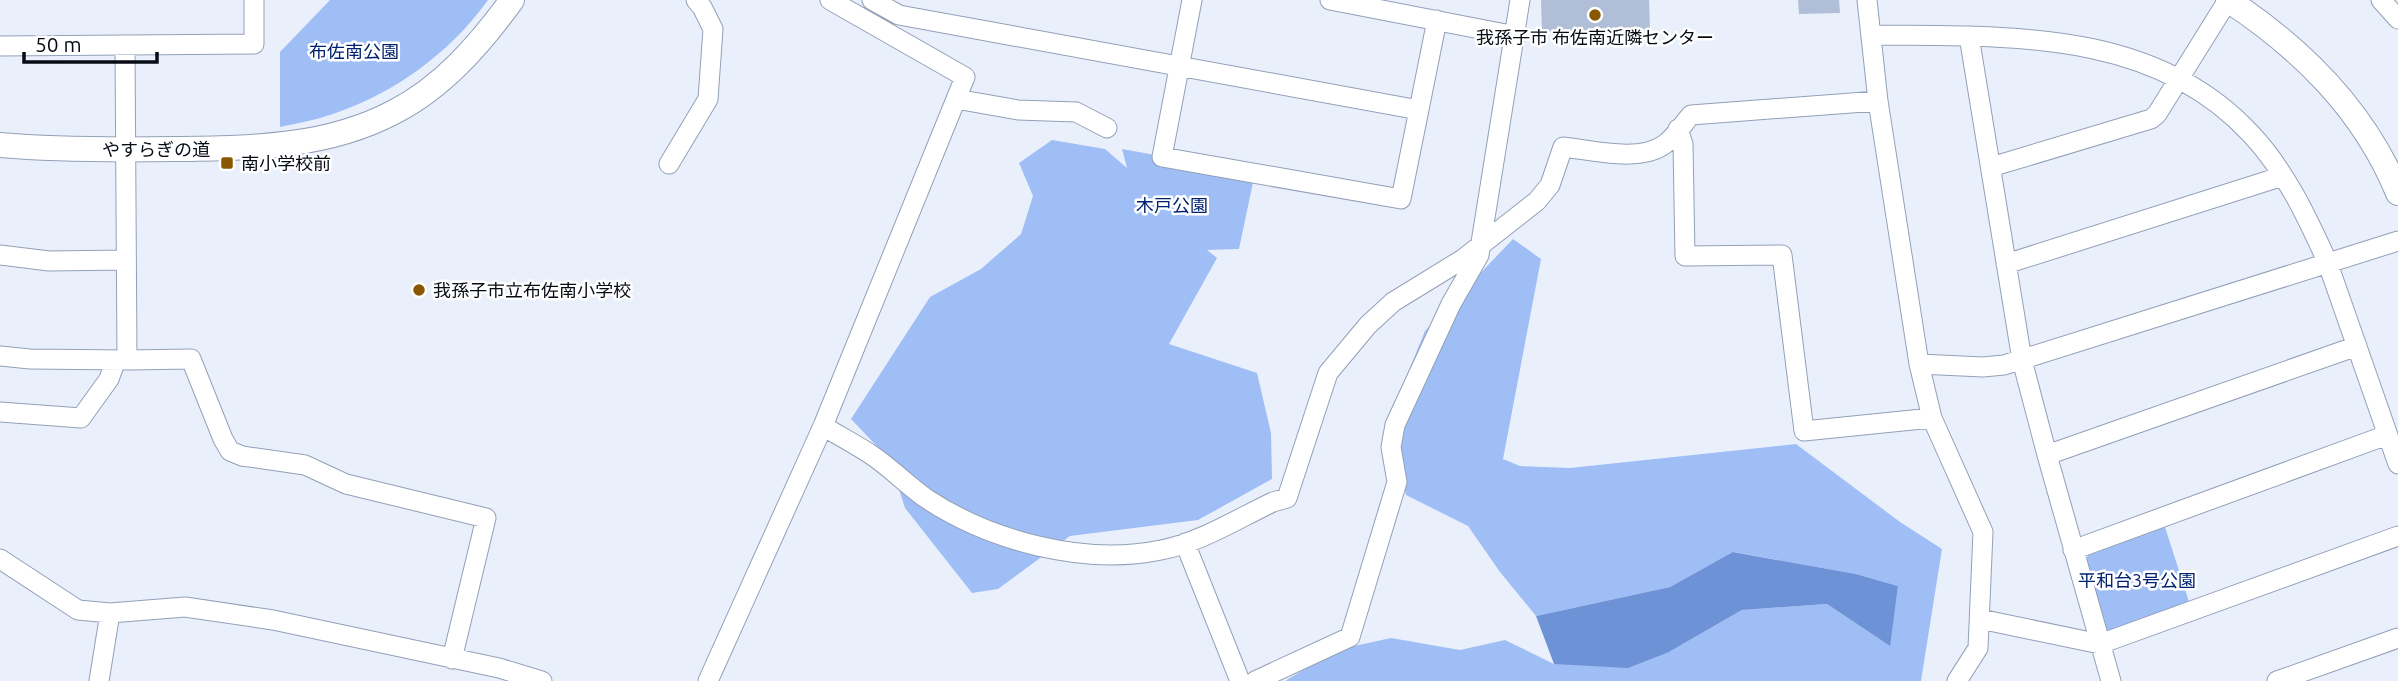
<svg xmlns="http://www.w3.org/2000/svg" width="2398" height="681" font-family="Ubuntu,'Noto Sans JP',sans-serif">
  <rect width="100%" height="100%" fill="#eaf0fb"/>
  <path fill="#a0bef6" d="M330,0H488C450,53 395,93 333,114C316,120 298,123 280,127V52Z
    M1052,140L1105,149L1127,168L1122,149L1255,173L1239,249L1207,250L1217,258L1169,344L1257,373L1271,433L1272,479L1198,520L1070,536L998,589L972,593L905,508L889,459L851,419L930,297L981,269L1021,234L1033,196L1019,163Z
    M1513,239L1541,259L1503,459L1520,466L1570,468L1796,444L1900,522L1942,549L1921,681H1285L1336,650L1391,638L1460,650L1505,640L1554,664L1669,652L1742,610L1827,604L1889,645L1898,586L1856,574L1734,552L1670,587L1536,616L1500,572L1468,526L1406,495L1388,422L1425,331Z
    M2165,527L2190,605L2112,632L2107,631L2085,561L2089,554Z"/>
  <path fill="#6e92d6" d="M1733,552L1856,574L1898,586L1890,646L1827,604L1742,610L1669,652L1628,668L1554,664L1536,616L1670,587Z"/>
  <path fill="#b0bed7" d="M1541,0H1649L1650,29L1542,32Z
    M1798,0H1839L1840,13L1799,14Z"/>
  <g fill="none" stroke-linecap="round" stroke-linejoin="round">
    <defs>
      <path id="minor" d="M872,0L899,15L1419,110
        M1192,0L1162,157L1401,199L1437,20
        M1330,0L1516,36
        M1867,0L1878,101L1919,364L1932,418L1983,532L1978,648L1957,681
        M2381,0L2398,19
        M1871,35C2004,37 2152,27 2251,134C2285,170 2307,217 2327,261L2398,464
        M1969,36L2022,360L2047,455L2111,681
        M0,46L254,44V0
        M956,99L1018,110L1076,112L1107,128
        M1678,129L1683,144L1685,256L1782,255L1804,431L1932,418
        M669,164L708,99L713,29L702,7L696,0
        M1991,167L2151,119L2157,114L2228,0
        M0,255L49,261L125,260
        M2006,264L2283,176
        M0,356L30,359L127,360L125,45
        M127,360L191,359L223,439L230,451L242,456L305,465L346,484L486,518L452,659
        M1919,364L1983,367L2004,365L2398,241
        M0,412L81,418L109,379L116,360
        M823,426C839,436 857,445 873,456C892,469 908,486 927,499C991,541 1084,566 1161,550C1199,543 1237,519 1273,502L1287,498L1328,373L1368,325L1393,302L1463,259L1537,201L1550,185L1563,147C1592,150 1640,163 1665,144C1675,137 1683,124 1691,115L1878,101
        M2047,455L2357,346
        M1185,543L1240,681
        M2073,550L2387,435
        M0,559L78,610L110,613
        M1980,619L2100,644L2398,536
        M99,681L110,613L185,607L273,620L499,668L542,681
        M708,681L823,426L965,77L830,0
        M1255,681L1350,637L1397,482L1391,447L1395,425L1451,304L1479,255L1520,0
        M2277,681L2398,638"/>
      <path id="tertiary" d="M2228,0C2302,49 2364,110 2398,193
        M0,145C58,150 117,150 175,149C250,148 326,148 394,112C443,87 480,44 512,0"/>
    </defs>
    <use href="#minor" stroke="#92a0b8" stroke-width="21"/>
    <use href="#tertiary" stroke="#92a0b8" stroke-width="26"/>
    <use href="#minor" stroke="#fff" stroke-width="19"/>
    <use href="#tertiary" stroke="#fff" stroke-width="24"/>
  </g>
  <g fill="#885700" stroke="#fff" stroke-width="2.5">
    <circle cx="1595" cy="15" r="7"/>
    <rect x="220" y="156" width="14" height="14" rx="3.5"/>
    <circle cx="419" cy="290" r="7"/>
  </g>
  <g text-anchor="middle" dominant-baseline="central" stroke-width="5" stroke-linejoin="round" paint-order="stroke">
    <g font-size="18" fill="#070b14" stroke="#fff" text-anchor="start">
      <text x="1595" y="37" text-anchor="middle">我孫子市 布佐南近隣センター</text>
      <text x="241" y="163">南小学校前</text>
      <text x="433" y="290">我孫子市立布佐南小学校</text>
    </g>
    <g font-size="18" fill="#00226f" stroke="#fff">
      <text x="354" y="51">布佐南公園</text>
      <text x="1172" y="205">木戸公園</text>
      <text x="2137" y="580">平和台3号公園</text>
    </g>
    <g font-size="18" fill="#070b14" stroke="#fff">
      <text x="156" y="149">やすらぎの道</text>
    </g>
  </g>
  <path d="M24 52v10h133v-10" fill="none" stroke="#070b14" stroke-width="3.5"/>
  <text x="35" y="52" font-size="21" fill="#070b14" stroke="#ffffff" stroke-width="5" paint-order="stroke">50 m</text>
</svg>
